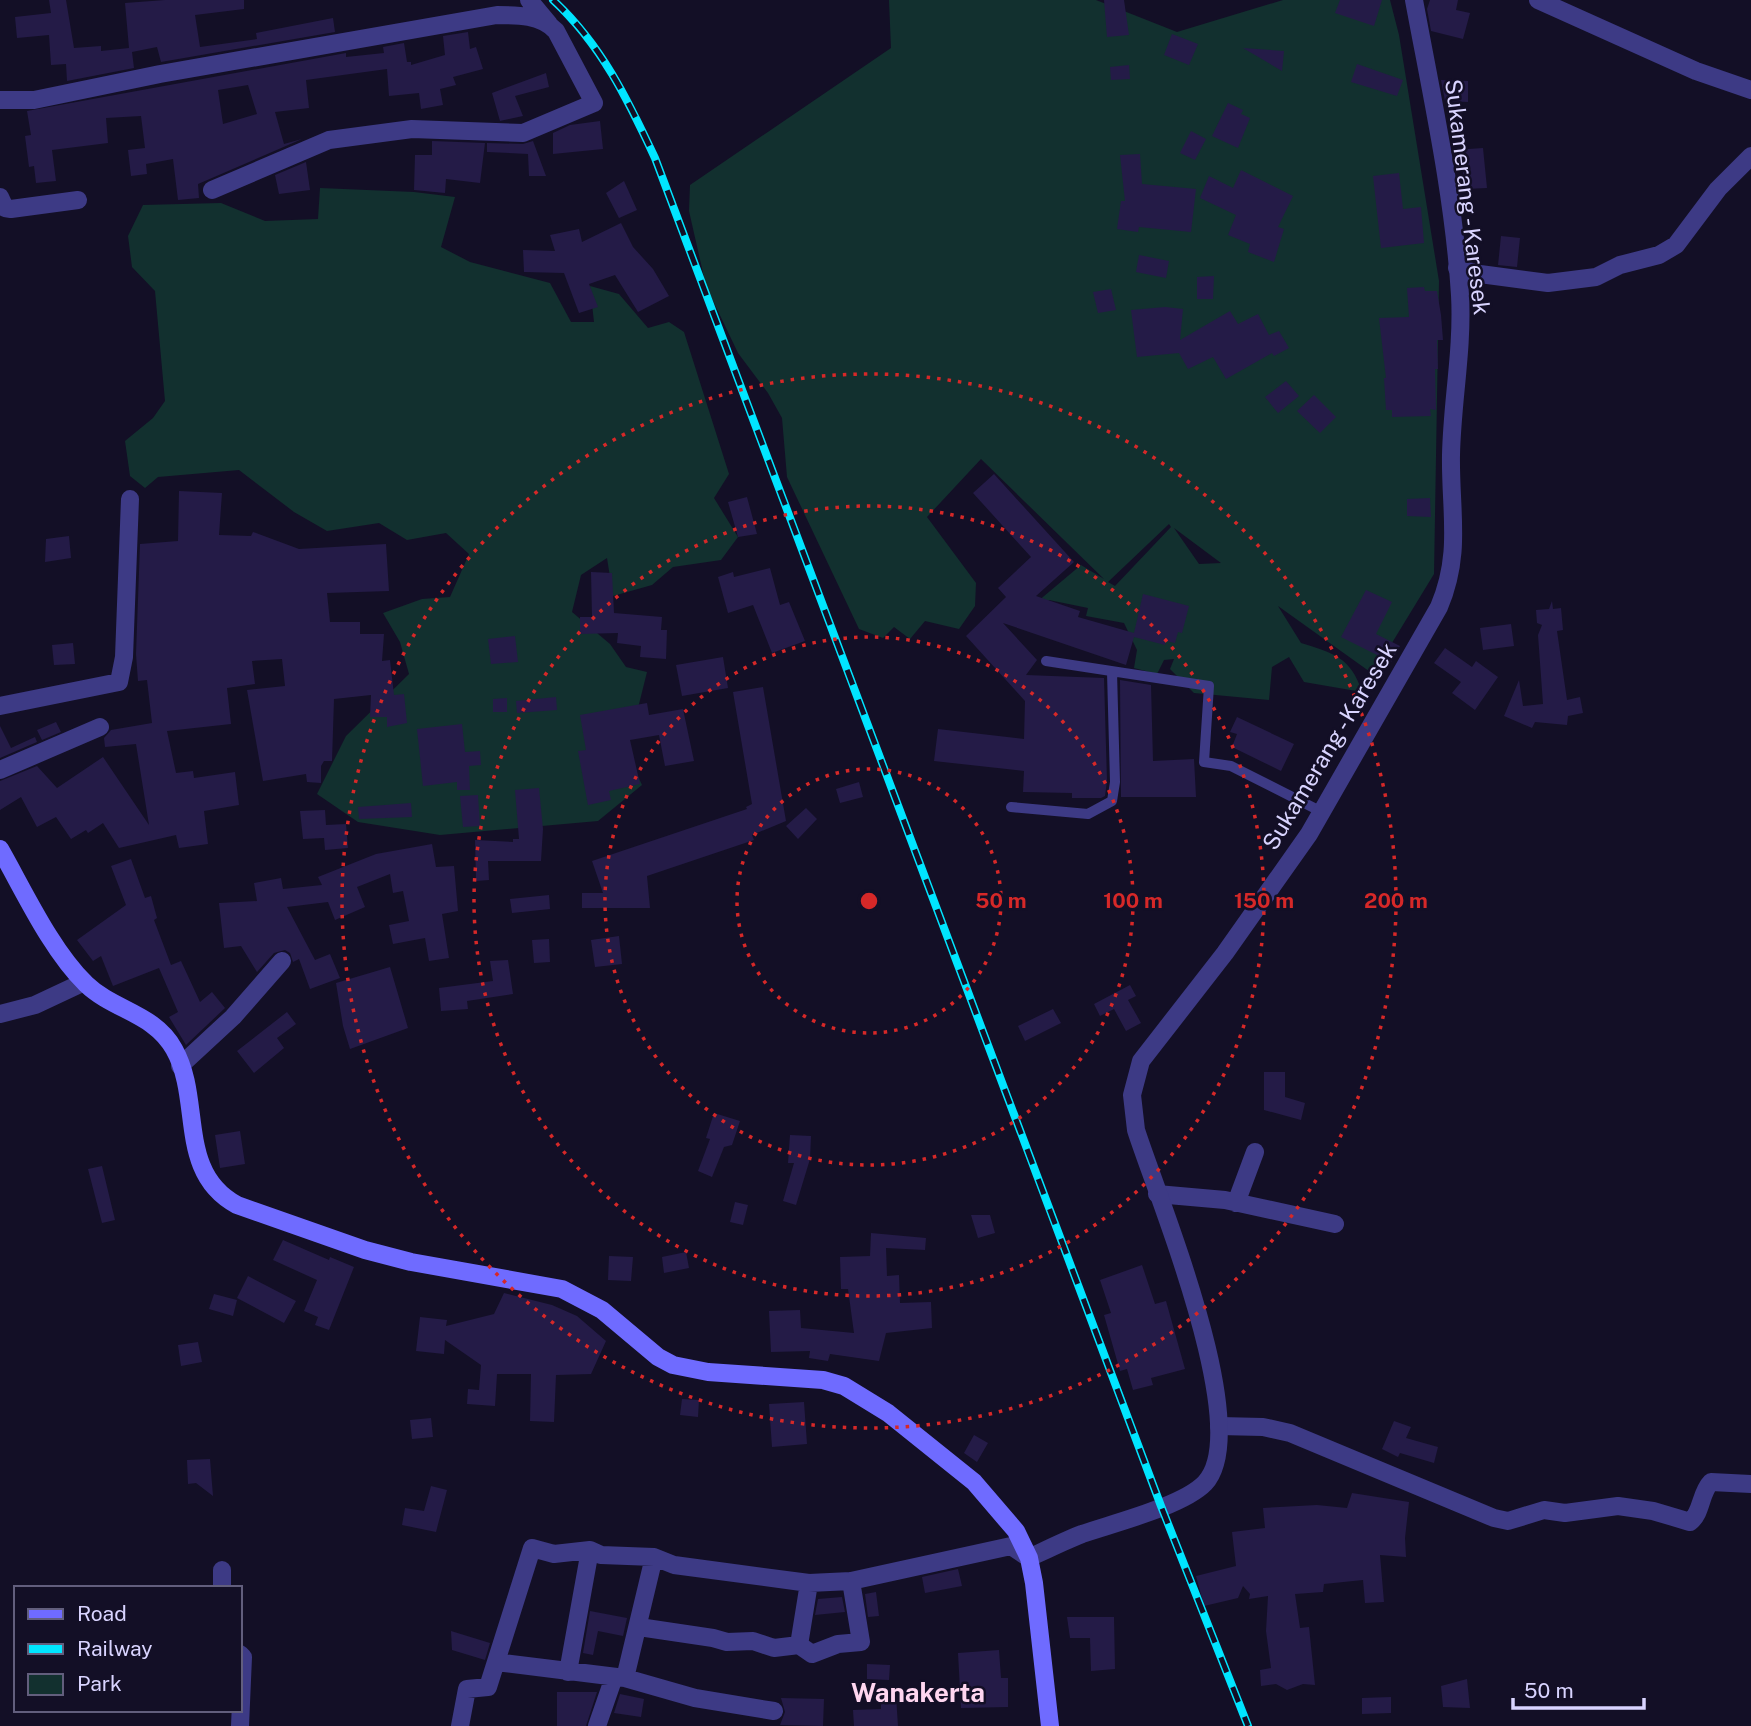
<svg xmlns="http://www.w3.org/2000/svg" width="1751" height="1726" font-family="'Public Sans',sans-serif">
  <rect width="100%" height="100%" fill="#130f26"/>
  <path fill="#12302f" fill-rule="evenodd" d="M889,0H1096L1177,32L1283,0H1390L1399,35L1439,281L1434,574L1373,674L1278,606L1301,643C1333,653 1351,657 1362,692L1304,682L1289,657L1272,667L1269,700L1194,693L1170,669L1174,659L1164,660L1157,674L1134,668L1137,650L1124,623L1086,616L1088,608L1049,600L1031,620L1018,618L1081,565L1104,579L981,459L927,517L976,583L975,606L959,629L925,621L910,639L894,627L883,638L859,629L787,477L782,418L768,393L738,353L706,286L689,211L690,185L891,48ZM1169,524L1171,527L1115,586L1108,582ZM1174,528L1221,563L1199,564Z
    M320,188L414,192L455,197L441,247L470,262L550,283L571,322H594L590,286L619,294L648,328L669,322L684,332L729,474L714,498L738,537L721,560L673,567L652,585L613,596L607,558L581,575L572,612L610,644L626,667L647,672L627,752L642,785L598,821L440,835L358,822L317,794L346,736L409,674L400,642L383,613L422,599L450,597L469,554L446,533L407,540L379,523L327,531L294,512L239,470L158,477L145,488L130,476L125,441L153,418L165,401L155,291L132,267L128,236L143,205L221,203L265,221L318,219Z"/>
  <path fill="#241b47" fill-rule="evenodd" d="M49,0H66L74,48L101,46V51L129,48L125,3L165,0H244V9L195,15L200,47L257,39L256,33L333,18L335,32L161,62L157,47L132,52L134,68L67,81L66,64L51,65L49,35L17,38L15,17L51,13Z
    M1104,0H1124L1129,35L1107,37Z
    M1340,0H1382L1374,26L1335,13Z
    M1430,0H1458L1456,10L1470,13L1463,39L1431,31L1427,9Z
    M468,32L470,49L476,47L483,69L453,77L456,85L440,89L443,105L421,109L419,93L389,96L387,69L306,80L309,108L275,112L284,144L302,139L198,184L199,198L178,200L173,159L146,164L147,174L131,176L128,150L145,148L141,116L106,118L108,143L52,150L56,181L36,183L34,166L29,167L25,136L31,135L27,111L346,53V57L384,53L383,47L404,43L407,62H411V65L445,55L443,36ZM248,85L257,114L223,124L218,90Z
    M1172,34L1198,44L1189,65L1164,55Z
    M1243,48L1284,51L1282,71Z
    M1357,64L1403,80L1397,96L1351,82Z
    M1129,65L1130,79L1111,80L1110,67Z
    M546,73L549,87L515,96L523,116L500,121L492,93Z
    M1441,80L1468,81V102L1445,101Z
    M1228,103L1243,110L1241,114L1250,118L1238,148L1212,136Z
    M600,121L603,149L553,154V133L570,125Z
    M1191,131L1206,139L1195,160L1180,153Z
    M432,141L485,143L480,183L446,179L445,193L414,190L415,155H432Z
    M533,141L546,176H529L528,154L487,152V143L523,144Z
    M1483,148L1487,188L1465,189L1463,172H1457L1454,150Z
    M1140,154L1142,184L1196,189L1191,232L1139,227L1138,232L1117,229L1121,201H1125L1120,155Z
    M306,162L310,190L279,194L275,175Z
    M1241,170L1293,196L1278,227L1284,229L1274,262L1248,252L1250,244L1228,235L1236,215L1200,198L1209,176L1233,188Z
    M1399,173L1403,209L1421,207L1424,243L1381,248L1373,176Z
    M624,181L637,210L619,218L606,193Z
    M621,223L633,247L653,269L669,296L638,312L615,275L589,284L598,307L579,313L564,273L524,272L523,250L555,251L550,235L579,229L582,242Z
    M1501,236L1520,238L1517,267L1498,265Z
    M1139,255L1169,261L1166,278L1136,272Z
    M1214,276L1213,299H1197V277Z
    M1424,287L1425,291H1437L1441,315L1443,340H1437L1438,369H1435L1436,410L1430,409L1431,416L1392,417V410H1386L1384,378H1386L1379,318L1409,317L1407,288Z
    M1111,289L1116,310L1098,313L1093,292Z
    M1165,307L1183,309L1180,340L1230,311L1238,324L1258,314L1269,335L1279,331L1289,348L1274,356L1272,353L1226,379L1213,357L1188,369L1179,353L1137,357L1131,310Z
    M1286,381L1299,396L1278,413L1265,397Z
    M1314,395L1336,417L1320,433L1297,411Z
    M994,474L1074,562L1036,596L1080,611L1078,617L1134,633L1143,594L1189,606L1182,633L1178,632L1175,643L1166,641L1165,645L1134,637L1126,665L1003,623L1037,660L1026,675L1104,678L1107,781L1105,796L1101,798H1072V793L1023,792L1024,771L934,761L938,729L1024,739L1025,701L966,636L1006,597L998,588L1031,557L973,493Z
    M179,491L222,493L219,535L251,536L253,532L299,549L386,544L389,591L327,593L330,622H360V634H384L382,661L390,660L394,695L404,694L407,723L387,727V717H370L371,695L334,699L332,761H324L321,766V783L307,782L306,774L263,781L247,690L285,686L282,659L252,661L255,684L227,688L231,724L167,731L176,773L193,771L194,778L235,772L239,805L204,811L208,844L179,848L176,835L119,848L103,823L88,833L86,830L71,839L56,817L37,827L21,797L0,810V781L37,766L57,788L103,757L149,825L136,744L105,747L104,738L111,730L152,723L147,680L138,681L136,654L140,544L178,541Z
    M747,497L757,534L738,537L728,502Z
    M1430,498L1431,517L1407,516V499Z
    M69,536L71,558L45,562L46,539Z
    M770,568L780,605L789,602L805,641L772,653L753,605L728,613L718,577L733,572L734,577Z
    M591,572L612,573L614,613L662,617L661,630H667L666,659L640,657L641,646L617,643L618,633L580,634V617H592Z
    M1366,590L1392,602L1376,634L1400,646L1391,662L1341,637Z
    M1552,601L1553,609L1561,608L1563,630L1557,631L1567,700L1580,697L1583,713L1568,716L1567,725L1535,722L1532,728L1504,716L1519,680L1523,706L1543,704L1538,635L1542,625L1537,623L1536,610L1549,609Z
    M1511,624L1514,646L1483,650L1480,628Z
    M515,636L518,662L491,664L488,639Z
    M73,643L75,664L54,665L52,645Z
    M1445,648L1472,667L1476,661L1498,677L1475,710L1452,693L1461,682L1434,663Z
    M723,657L728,688L682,696L676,665Z
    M1120,680L1151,685L1153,761L1194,759L1196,797H1121Z
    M763,687L786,821L752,835L754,840L647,876L650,908H582V893H603L592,861L747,809L746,807L752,804L733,692Z
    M556,697L557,710L517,713L516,701Z
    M507,698V712H493V699Z
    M647,703L649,715L683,709L694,761L665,766L659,735L630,740L640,784L609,791L611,800L588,805L578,751L586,750L580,715Z
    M1237,717L1294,744L1281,771L1232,747L1237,734L1230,732Z
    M56,722L61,732L42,740L37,730Z
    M462,724L465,752L480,751L481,765L469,766L470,790H457V782L423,786L417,729Z
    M0,726L11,748L35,737L37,742L0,758Z
    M859,782L863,797L840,803L836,789Z
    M539,788L543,829L541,861H488L489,880L476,881L475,840L513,842V839H519L515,790Z
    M478,795L480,826L463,827L460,796Z
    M411,803L412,817L359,819L358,807Z
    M806,808L817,819L798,839L786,826Z
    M325,810L326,825L346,824L348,848L325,850L324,838L303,839L300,811Z
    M432,844L436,867L454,866L458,911L442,914L449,958L429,961L425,938L393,944L389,925L409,921L403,891L393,893L390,874L357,887L365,907L335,920L328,902L287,907L315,960L330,954L340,978L310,989L299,959L293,962L290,953L285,950L274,953L257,972L241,946L224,948L219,903L257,901L254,883L281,878L283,889L322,885L318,877L376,854Z
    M131,859L145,898L151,896L157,918L154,920L171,965L181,961L200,1002L212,992L225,1008L186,1045L169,1017L178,1012L159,968L113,986L101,956L93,961L77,940L126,905L111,866Z
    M549,895L550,909L512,913L510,899Z
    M619,936L622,964L595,967L591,940Z
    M549,939L550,962L534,963L532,940Z
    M508,960L513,994L467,1001L468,1009L441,1011L439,988L493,981L490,961Z
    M390,967L408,1028L350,1049L343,1026L336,983Z
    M1130,985L1136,996L1128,1000L1141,1023L1126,1031L1114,1009L1100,1016L1094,1004Z
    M1053,1009L1061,1023L1025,1041L1018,1026Z
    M287,1012L296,1024L277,1038L284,1048L254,1073L237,1051Z
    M1264,1072H1285V1097L1305,1103L1301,1120L1264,1110Z
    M714,1113L740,1121L732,1145L724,1147L712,1177L698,1171L710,1139L706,1138Z
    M240,1131L245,1164L220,1168L215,1135Z
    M790,1135L811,1136L810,1159L796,1205L783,1201L794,1163H788Z
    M102,1166L115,1220L102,1223L88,1169Z
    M735,1202L748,1205L743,1225L730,1222Z
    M971,1215H990L995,1233L978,1238Z
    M871,1233L926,1238L925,1250L886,1248L887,1276L899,1275L900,1303L931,1302L932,1328L886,1333L879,1361L830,1354L828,1361L809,1358L810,1351L771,1352L769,1311L800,1310L801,1328L854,1333L848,1289H841L840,1257L870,1256Z
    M283,1240L329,1260L330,1257L354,1267L329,1330L315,1325L318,1317L304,1311L317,1280L273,1260Z
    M686,1252L689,1268L664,1273L662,1257Z
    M609,1256L633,1257L631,1281L608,1280Z
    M1142,1265L1155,1304L1166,1301L1185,1369L1151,1378L1153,1385L1133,1390L1127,1369L1120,1371L1104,1315L1111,1313L1100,1280Z
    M248,1276L296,1301L284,1323L237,1298Z
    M504,1293L552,1305L577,1316L606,1341L591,1374L556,1375L554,1422L530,1421L531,1374H497L495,1406L467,1404L468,1389L479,1390L481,1365L445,1340L444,1354L416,1351L420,1317L447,1320L446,1326L494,1314Z
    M214,1294L237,1300L233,1316L209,1309Z
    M198,1342L202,1362L181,1366L178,1345Z
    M682,1399L699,1400L698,1417L680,1415Z
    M804,1402L807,1444L772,1447L769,1404Z
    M431,1418L433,1437L412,1439L410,1420Z
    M1394,1421L1411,1427L1406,1438L1438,1447L1434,1463L1400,1453L1398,1457L1382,1449Z
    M974,1435L988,1443L977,1462L964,1453Z
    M210,1459L213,1496L196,1483L188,1484L187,1460Z
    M431,1486L447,1490L436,1532L402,1525L405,1508L424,1511Z
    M1352,1493L1409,1502L1405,1538L1406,1557L1380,1555L1384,1602L1365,1603L1363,1580L1324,1584L1323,1592L1295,1594L1300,1628L1309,1627L1315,1685L1303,1684L1287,1690L1276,1684L1261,1686L1260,1670L1271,1668L1266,1631L1268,1596L1249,1599L1250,1594L1243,1586L1238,1598L1204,1606L1196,1576L1236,1566L1232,1532L1265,1528L1263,1508L1317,1505L1347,1508Z
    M958,1569L962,1586L925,1593L922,1577Z
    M876,1592L879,1616L868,1617L865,1594Z
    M842,1597L845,1612L815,1615L818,1599Z
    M590,1611L627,1618L623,1636L598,1631L593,1655L583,1653Z
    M1067,1617H1114L1115,1669L1091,1671L1090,1638H1070Z
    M451,1631L490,1643L485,1660L452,1650Z
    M999,1650L1001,1678H1008V1707L961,1708L958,1653Z
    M867,1664L890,1665L889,1680L867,1679Z
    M1467,1679L1470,1708L1443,1707L1441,1686Z
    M557,1692H597L586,1726H557Z
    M620,1694L644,1699L641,1717L614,1713Z
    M881,1696H896L898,1726H854L853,1710L881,1709Z
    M1391,1697V1713L1362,1714V1698Z
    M781,1698L824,1699L823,1726L780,1725L785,1712Z"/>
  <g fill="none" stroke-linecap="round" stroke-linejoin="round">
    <path stroke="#3d3a85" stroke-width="10" d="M1046,661L1209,686L1204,762L1231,766L1322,812
      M1011,807L1088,814L1112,801L1115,782L1112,672"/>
    <path stroke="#3d3a85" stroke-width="18" d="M529,0L549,24
      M1538,0L1696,71L1751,90
      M0,100H34L160,74L497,15C518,15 541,15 556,31L594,103L523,133L412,129L329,140L212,190
      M0,197L5,208L11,209L78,200
      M1457,268L1480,274L1548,283L1596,277L1620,265L1659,255L1676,245L1718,189L1751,156
      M0,706L119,682L124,657L130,499
      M0,770L100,727
      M0,1014L35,1005L84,982
      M180,1066L233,1017L282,961
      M1157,1194L1225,1200L1335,1224
      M1236,1203L1255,1152
      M1219,1426L1263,1427L1290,1433L1494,1518L1508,1521L1544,1510L1565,1513L1618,1506L1653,1511L1690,1522C1702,1513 1700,1493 1711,1482L1751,1484
      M222,1588V1570
      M639,1627L713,1638L727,1642L753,1641L774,1648L799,1645L812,1654L838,1644L861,1642L851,1581
      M799,1645L809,1583
      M240,1654L243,1657L240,1726
      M496,1662L625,1678L695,1698L774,1711
      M568,1672L590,1550
      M625,1678L654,1557
      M460,1726L467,1689L488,1687L532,1548L554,1554L590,1550L601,1555L654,1557L674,1565L809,1583L851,1581L1011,1546L1029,1558
      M597,1726L614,1677"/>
    <path stroke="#3d3a85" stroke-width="18" d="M1029,1558C1046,1550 1064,1541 1082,1534C1114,1523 1183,1506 1205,1483C1255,1429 1157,1196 1136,1130L1132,1095L1141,1061L1225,953L1309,834L1439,607C1462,553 1450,511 1451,455C1452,402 1463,349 1460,295C1454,197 1432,97 1414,0"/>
    <path stroke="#6f6bff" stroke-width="18" d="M0,849C24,891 51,950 86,984C114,1011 154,1013 174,1049C203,1100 176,1172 237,1205L365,1250L411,1262L562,1289L602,1310L658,1357L673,1365L708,1372L823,1380L844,1386L888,1413L974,1482L1016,1531L1029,1558L1034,1583L1050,1726"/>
    <defs>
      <path id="rail" d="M553,0C601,44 628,100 655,158L1161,1506L1248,1726"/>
    </defs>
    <use href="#rail" stroke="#00e5ff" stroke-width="8"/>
    <use href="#rail" stroke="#130f26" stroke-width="5" stroke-dasharray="16" stroke-linecap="butt"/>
  </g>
  <g fill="none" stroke="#d62828" stroke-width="3.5" stroke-dasharray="3.5 7">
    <circle cx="869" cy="901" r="132"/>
    <circle cx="869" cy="901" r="264"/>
    <circle cx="869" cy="901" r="395"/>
    <circle cx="869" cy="901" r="527"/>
  </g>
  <g text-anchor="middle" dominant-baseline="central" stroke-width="5" stroke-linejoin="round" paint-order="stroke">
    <g font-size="23" fill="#d9d4ff" stroke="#130f26">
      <text transform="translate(1468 197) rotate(83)">Sukamerang - Karesek</text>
      <text transform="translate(1329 746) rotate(-59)">Sukamerang - Karesek</text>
    </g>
    <g font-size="26" font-weight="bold" fill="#ffd6f0" stroke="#130f26">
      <text x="918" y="1692">Wanakerta</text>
    </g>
  </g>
  <circle cx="869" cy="901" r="10" fill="#d62828" stroke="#130f26" stroke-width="3.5"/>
  <g font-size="21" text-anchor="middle" font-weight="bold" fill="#d62828" stroke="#130f26" stroke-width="5" stroke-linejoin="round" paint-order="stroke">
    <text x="1001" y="908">50 m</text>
    <text x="1133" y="908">100 m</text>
    <text x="1264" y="908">150 m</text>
    <text x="1396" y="908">200 m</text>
  </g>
  <rect x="14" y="1586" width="228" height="126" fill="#130f26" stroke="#625e7d" stroke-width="2"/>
  <rect x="28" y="1609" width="35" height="10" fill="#6f6bff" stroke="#625e7d" stroke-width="2"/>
  <text x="77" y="1621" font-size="21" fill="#d9d4ff">Road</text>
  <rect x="28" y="1644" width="35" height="10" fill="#00e5ff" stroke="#625e7d" stroke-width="2"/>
  <text x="77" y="1656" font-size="21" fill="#d9d4ff">Railway</text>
  <rect x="28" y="1674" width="35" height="21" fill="#12302f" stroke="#625e7d" stroke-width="2"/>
  <text x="77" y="1691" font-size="21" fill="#d9d4ff">Park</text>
  <path d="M1513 1698v10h131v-10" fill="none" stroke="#d9d4ff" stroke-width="3.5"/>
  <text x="1524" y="1698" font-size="21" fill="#d9d4ff" stroke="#130f26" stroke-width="5" paint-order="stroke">50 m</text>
</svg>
